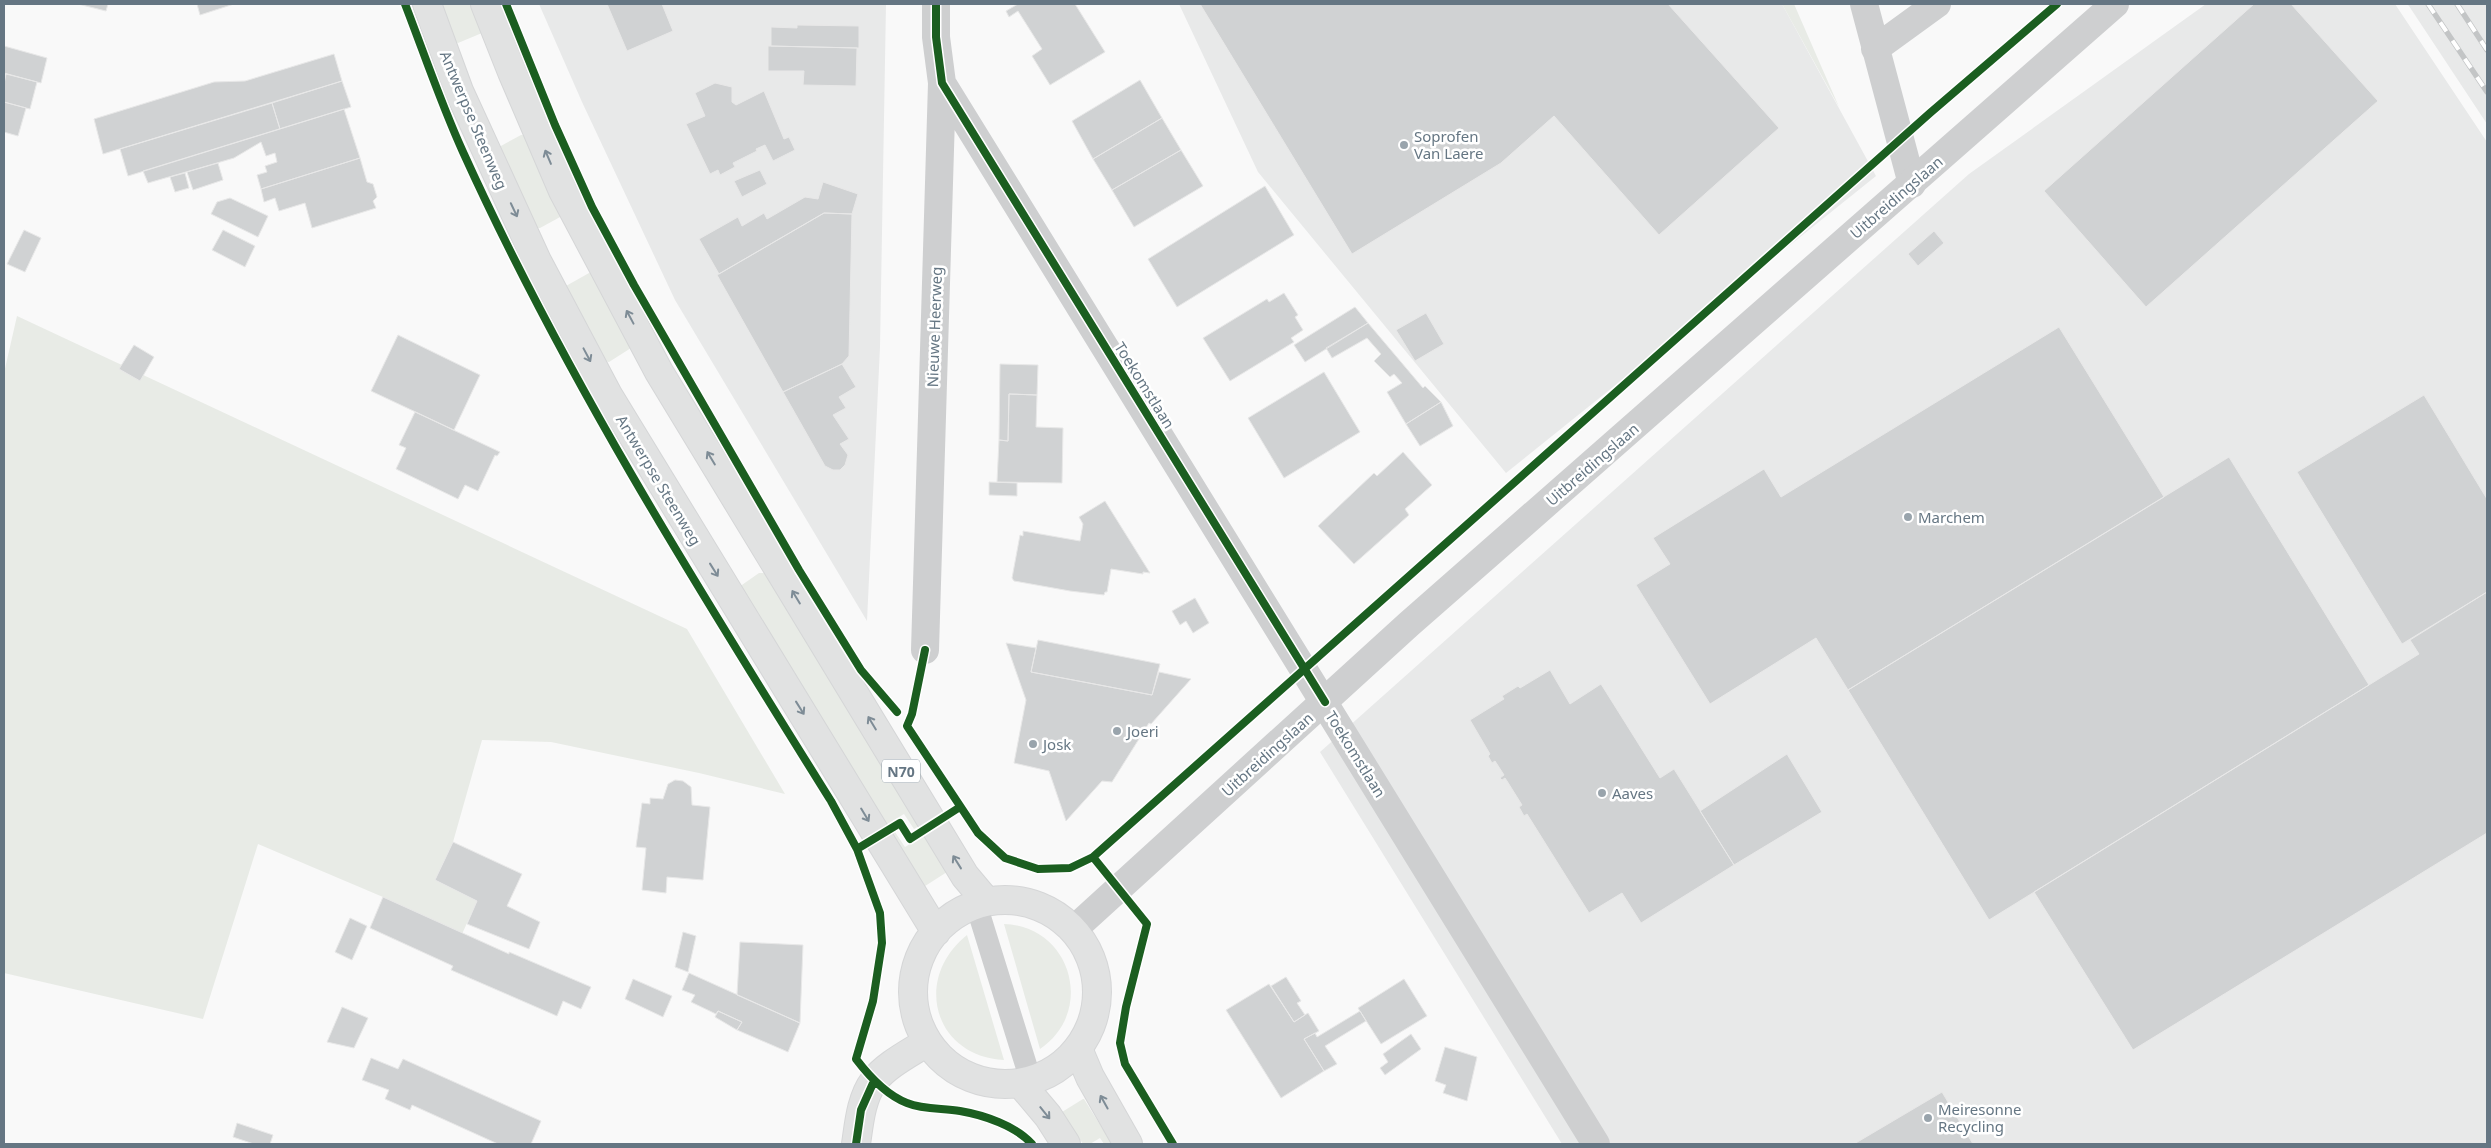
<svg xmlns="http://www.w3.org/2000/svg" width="2491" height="1148" font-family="'Noto Sans',sans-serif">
  <rect width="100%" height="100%" fill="#f9f9f9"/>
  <path fill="#e8e9e9" d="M539,4H886L880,347L867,621L675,300L582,102Z
    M1179,4H1782L1876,176L1506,473L1258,172Z
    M2206,4H2395L2487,142V1144H1562L1320,752L1969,174Z
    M2407,4H2487V124L2409,6Z"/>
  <path fill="#e8ebe6" d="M438,4H473L482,33L458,43L453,41Z
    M1782,4H1794L1839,107Z
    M521,135H526L562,216L540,228H536L499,147Z
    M589,273H592L631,348L609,362L603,361L566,286Z
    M17,316L687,629L785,794L699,773L551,742L482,740L453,842L435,880L477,901L462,934L383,897L258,844L203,1019L4,973V373Z
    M759,573H765L919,826L914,829L904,814L884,826L739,587Z
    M895,832L905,847L925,835L947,872L922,888L890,835Z
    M1004,924C1071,926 1096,1011 1040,1049Z
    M967,935L1004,1060C933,1056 913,978 967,935Z
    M1083,1099H1084L1112,1144H1104L1100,1138L1090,1144H1083L1062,1112Z"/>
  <path fill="#d0d2d3" stroke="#e8e8e8" d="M78,4H108L106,11Z
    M197,4H234L200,15Z
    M607,4H662L673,31L627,51Z
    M1018,4H1075L1105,52L1050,85L1032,56L1042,49L1018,11L1009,17L1006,11Z
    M1200,4H1668L1779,128L1659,235L1554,116L1501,163L1352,254Z
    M2254,4H2291L2378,101L2146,307L2044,191Z
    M797,25L859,26V48L771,46V27L797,28Z
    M4,46L47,58L41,83L4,73Z
    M768,46L857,48L856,86L803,85L804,71H768Z
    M334,54L342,81L103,154L94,119L214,82L245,81Z
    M6,74L37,82L30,109L4,102V84Z
    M1140,80L1162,118L1093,159L1072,121Z
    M342,81L351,107L280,129L272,103Z
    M715,83L732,87V102L736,105L764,91L784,139L789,137L795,150L773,161L765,145L756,149L757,151L733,163L735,167L720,175L718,170L710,174L686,124L705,116L695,93Z
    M4,102L26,108L18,136L4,132Z
    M272,103L280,129L128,176L120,149Z
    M344,109L360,158L261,189L257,175L267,172L265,166L277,162L275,153L266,156L261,142L234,158L148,183L143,171Z
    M1162,118L1181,150L1112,190L1093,159Z
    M1181,150L1203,186L1134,227L1112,190Z
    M360,158L367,182L373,184L377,197L373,201L376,208L312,228L305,203L279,211L275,198L264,202L261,189Z
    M218,163L223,180L193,190L187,172Z
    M760,170L767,184L742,197L734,181Z
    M185,173L189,188L175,192L170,177Z
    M823,182L858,194L852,214L824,213L719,274L699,239L738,217L742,226L764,213L767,219L805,197L818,199Z
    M1265,186L1294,235L1177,307L1148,259Z
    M230,198L268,216L258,237L211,214L217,202Z
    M824,213L852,214L849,356L842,364L783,392L717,275Z
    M24,230L41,238L25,272L7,264Z
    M223,230L255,246L245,267L212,250Z
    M1934,231L1944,243L1918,266L1908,254Z
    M1284,293L1298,315L1295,317L1303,330L1291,338L1294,342L1230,381L1203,338L1267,299L1269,302Z
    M1355,307L1368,323L1305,362L1294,345Z
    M1426,313L1444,344L1415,361L1396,330Z
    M1368,323L1423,388L1425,386L1441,402L1406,424L1387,392L1402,383L1394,374L1390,377L1374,361L1381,354L1367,338L1332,358L1326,348Z
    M2059,327L2164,497L1848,690L1816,638L1710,704L1636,585L1670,564L1653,538L1764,469L1781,497Z
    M398,335L480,375L454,430L371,391Z
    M134,345L154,357L140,381L119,369Z
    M842,364L856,387L839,397L846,408L833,415L849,439L840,444L848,455L845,465L840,470H833L825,466L783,392Z
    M1000,364L1038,365L1037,395L1009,394L1008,441L999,440Z
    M1324,372L1360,432L1284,478L1248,418Z
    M1009,394L1037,395L1036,427L1063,428L1062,483L997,482L999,440L1008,441Z
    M2424,395L2487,499V592L2402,644L2297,472Z
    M1441,402L1453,426L1420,446L1406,424Z
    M415,412L500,452L497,456L495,455L478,491L465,485L458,499L396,469L406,448L399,445Z
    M1403,452L1432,485L1405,509L1409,515L1354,564L1318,526L1374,473L1377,476Z
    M2229,457L2369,685L1989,920L1848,690Z
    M989,482L1017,483V496L989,495Z
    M1105,501L1150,573L1143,572V574L1111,569L1107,592H1105L1104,595L1070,591L1014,581L1012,578L1020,535L1023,536V531L1080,541L1083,524L1079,517Z
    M2487,592V833L2133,1050L2034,892L2419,654L2410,640Z
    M1195,598L1209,623L1193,633L1186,621L1180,625L1172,611Z
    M1038,640L1160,664L1152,695L1031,672Z
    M1006,643L1036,648L1031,672L1152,695L1159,672L1191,679L1151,724L1149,723L1112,782L1102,781L1066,821L1049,771L1014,763L1026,700Z
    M1550,670L1570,704L1601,684L1660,778L1674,769L1734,865L1641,923L1622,893L1589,913L1527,814L1524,816L1519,807L1522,805L1507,781L1505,778L1502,780L1500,778L1504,775L1495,761L1492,763L1488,756L1490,754L1470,720L1504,699L1502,696L1518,686L1520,688Z
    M1787,754L1822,812L1734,865L1700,811Z
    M675,780L683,781L691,787L692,805L710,807L703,880L667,877L666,893L642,890L646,848L636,847L642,803L650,804V798L663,799L668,784Z
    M453,842L522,874L507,906L540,922L529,949L467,924L477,901L435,880Z
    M383,897L509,954V952L591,987L581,1009L563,1001L557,1016L451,970L453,966L370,928Z
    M350,918L367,926L352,960L335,952Z
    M683,932L696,936L688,972L675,967Z
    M740,942L803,945L800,1023L737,995Z
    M689,973L800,1023L788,1052L737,1030L742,1022L718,1011L716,1014L691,1002L695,995L682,990Z
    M1286,977L1301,1001L1297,1003L1305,1015L1294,1022L1271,986Z
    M633,979L672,996L663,1017L625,999Z
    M1404,979L1427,1016L1381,1044L1358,1008Z
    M1269,984L1294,1022L1308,1013L1319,1031L1304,1039L1324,1071L1281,1098L1226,1010Z
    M342,1007L368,1018L354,1048L327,1042Z
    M718,1011L742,1022L737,1030L715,1017Z
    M1360,1011L1366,1021L1325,1046L1337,1064L1324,1071L1304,1039L1315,1033L1317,1037Z
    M1411,1034L1421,1049L1385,1075L1380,1068L1388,1062L1383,1054Z
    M1445,1047L1477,1057L1467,1101L1443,1093L1446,1085L1435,1081Z
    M371,1058L398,1069L403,1059L541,1121L531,1144H498L412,1105L410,1110L385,1099L389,1090L362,1080Z
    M1942,1092L1973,1144H1854Z
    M237,1123L273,1135L270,1144H254L233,1137Z"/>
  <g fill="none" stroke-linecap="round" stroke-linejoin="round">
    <defs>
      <path id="primary" d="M427,4L459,91L537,261L608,395L936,932
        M485,4L512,72L563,191L659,372L965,876L986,901
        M913 992a92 92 0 1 1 184 0a92 92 0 1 1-184 0Z
        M1079,1051L1090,1077L1128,1144
        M1021,1084L1048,1116L1066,1144
        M856,1144C859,1124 861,1098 874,1081C886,1065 910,1053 927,1042"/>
    </defs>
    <use href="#primary" stroke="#d5d6d7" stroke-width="30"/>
    <path stroke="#cecfd0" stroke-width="22" d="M976,904L1031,1081"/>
    <path stroke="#cecfd0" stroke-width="28" d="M1864,4L1912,184
      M1875,49L1937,4
      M942,83L1596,1144
      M925,650L942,83L936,37V4"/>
    <path stroke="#cecfd0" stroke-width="28" d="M1073,930L1409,624L2115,4"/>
    <use href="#primary" stroke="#e1e2e2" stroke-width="28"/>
    <defs>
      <path id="rail" d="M2428,4L2487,92
        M2457,4L2487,50"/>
    </defs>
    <use href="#rail" stroke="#c3c5c6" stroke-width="5.5"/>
    <use href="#rail" stroke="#fff" stroke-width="4" stroke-dasharray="11" stroke-linecap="butt"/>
    <defs>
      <path id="cycleway" d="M405,4C424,53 441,104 463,152C566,379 699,590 831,801L857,849L880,913L882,943L873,1001L856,1059C869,1076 886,1095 907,1103C924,1110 943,1108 960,1111C984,1115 1016,1126 1032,1144
        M506,4L555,125L592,207L634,285L799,570L861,670L897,712
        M936,4V37L942,83L1325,702
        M925,650L912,714L907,726L978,833L1005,858L1038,869L1070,868L1093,857L1147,924L1126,1007L1120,1043L1125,1064L1173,1144
        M857,849L900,823L910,839L960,807
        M1093,857L1930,113L2057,4
        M856,1144L861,1110L874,1081"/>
    </defs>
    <use href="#cycleway" stroke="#fff" stroke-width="11"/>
    <use href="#cycleway" stroke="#1b5e20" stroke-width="8"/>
  </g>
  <defs><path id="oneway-shaft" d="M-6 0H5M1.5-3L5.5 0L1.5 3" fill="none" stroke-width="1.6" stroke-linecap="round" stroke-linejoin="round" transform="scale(1.25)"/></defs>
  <g stroke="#7e8c96">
    <use href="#oneway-shaft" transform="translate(548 157) rotate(-113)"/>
    <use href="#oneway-shaft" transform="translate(514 210) rotate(65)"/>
    <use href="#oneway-shaft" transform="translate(630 317) rotate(-118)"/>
    <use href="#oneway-shaft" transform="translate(587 355) rotate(62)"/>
    <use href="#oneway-shaft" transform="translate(711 458) rotate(-121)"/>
    <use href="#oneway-shaft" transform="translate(714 570) rotate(58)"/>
    <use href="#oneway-shaft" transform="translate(796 597) rotate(-121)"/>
    <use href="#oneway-shaft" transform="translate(800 708) rotate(58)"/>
    <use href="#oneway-shaft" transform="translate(872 723) rotate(-121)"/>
    <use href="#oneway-shaft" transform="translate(865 815) rotate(59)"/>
    <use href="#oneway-shaft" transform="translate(957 862) rotate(-122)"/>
    <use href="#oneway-shaft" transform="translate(1104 1102) rotate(-119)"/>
    <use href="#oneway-shaft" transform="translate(1045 1113) rotate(51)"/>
  </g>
  <g fill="#99a4ac" stroke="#fff" stroke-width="2">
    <circle cx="1404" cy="145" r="5"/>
    <circle cx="1908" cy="517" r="5"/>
    <circle cx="1117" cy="731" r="5"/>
    <circle cx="1033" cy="744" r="5"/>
    <circle cx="1602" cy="793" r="5"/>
    <circle cx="1928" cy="1118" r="5"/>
  </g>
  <g text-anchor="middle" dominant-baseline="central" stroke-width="5" stroke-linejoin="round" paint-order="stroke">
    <rect fill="#fff" stroke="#939fa8" stroke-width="1" x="882" y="759.5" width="38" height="23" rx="4"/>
    <g font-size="14" font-weight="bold" fill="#657683">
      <text x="901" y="771">N70</text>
    </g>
    <g font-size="15" fill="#657683" stroke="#fff">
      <text transform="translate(474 120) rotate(67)">Antwerpse Steenweg</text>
      <text transform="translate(1896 197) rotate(-41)">Uitbreidingslaan</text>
      <text transform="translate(934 327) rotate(-88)">Nieuwe Heerweg</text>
      <text transform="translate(1145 385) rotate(58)">Toekomstlaan</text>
      <text transform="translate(1592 464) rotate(-41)">Uitbreidingslaan</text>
      <text transform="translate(659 480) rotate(59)">Antwerpse Steenweg</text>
      <text transform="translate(1267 754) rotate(-42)">Uitbreidingslaan</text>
      <text transform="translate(1356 754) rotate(58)">Toekomstlaan</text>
    </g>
    <g font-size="15" fill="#657683" stroke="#fff" text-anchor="start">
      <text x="1414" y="136">Soprofen<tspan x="1414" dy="17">Van Laere</tspan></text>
      <text x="1918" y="517">Marchem</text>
      <text x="1127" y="731">Joeri</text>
      <text x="1043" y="744">Josk</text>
      <text x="1612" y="793">Aaves</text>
      <text x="1938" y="1109">Meiresonne<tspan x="1938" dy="17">Recycling</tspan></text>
    </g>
  </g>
  <rect width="2491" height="1148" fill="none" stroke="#657683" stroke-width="10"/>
</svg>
